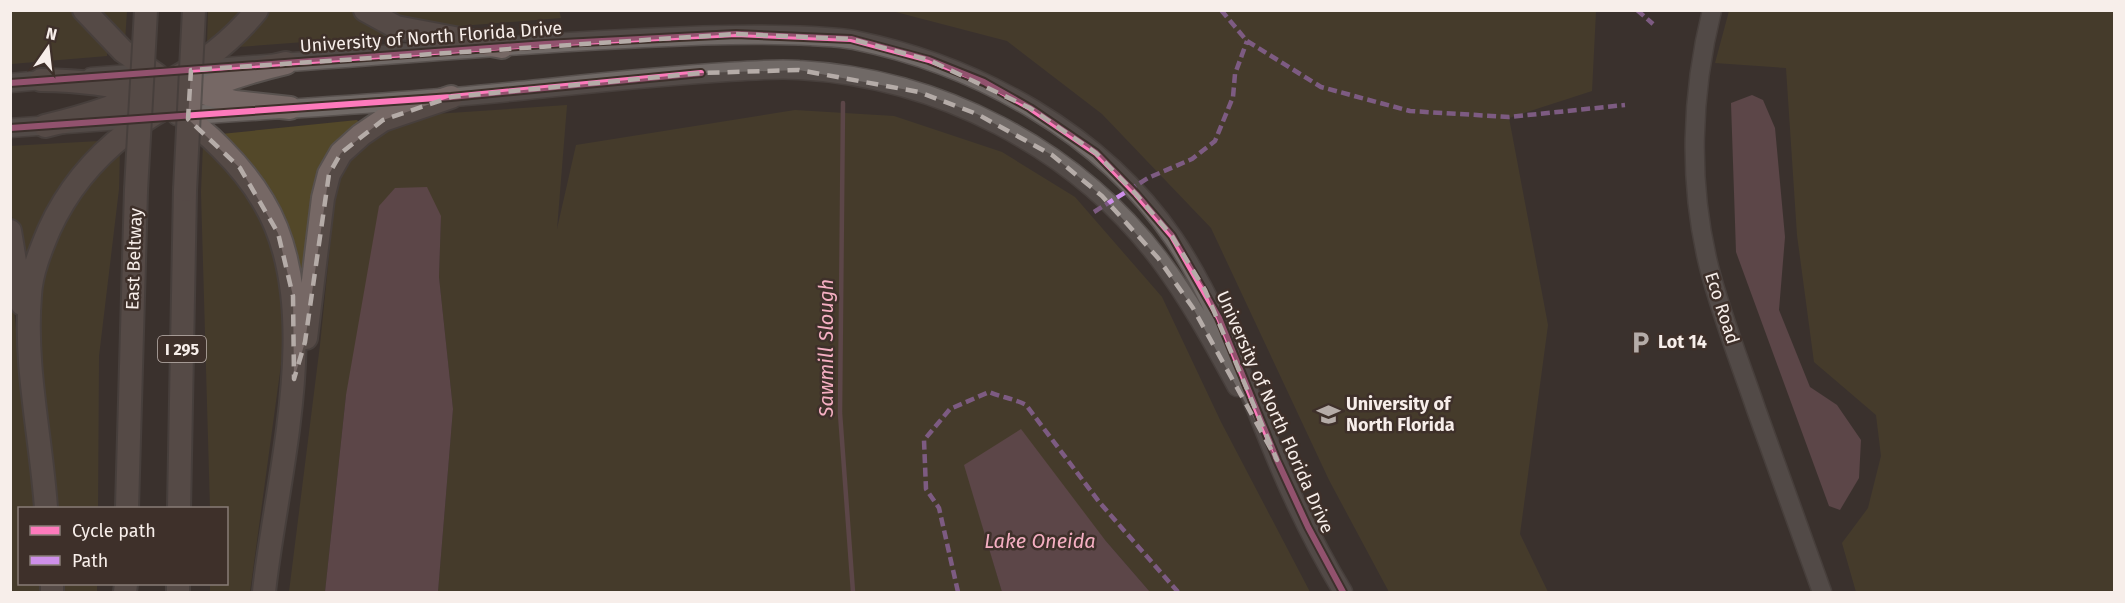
<svg xmlns="http://www.w3.org/2000/svg" width="2125" height="603" font-family="'Fira Sans',sans-serif">
  <rect width="100%" height="100%" fill="#3a322e"/>
  <path fill="#534829" d="M559,10L561,18L435,28L376,11Z
    M11,11H73L107,48V56L11,64Z
    M97,11H127L125,41Z
    M208,11H243L207,44Z
    M266,11H353L386,34L385,36L238,47Z
    M892,11H1596L1592,91L1509,118L1548,325L1520,534L1548,592H1389L1329,480L1211,228L1102,114L1007,41Z
    M1729,11H2114V592H1856L1842,543L1868,508L1881,456L1876,415L1814,362L1797,235L1786,68L1715,63Z
    M567,105L557,229L576,145L795,110L894,116L1002,152L1075,197L1162,297L1221,422L1310,592H1150L1105,540L965,465L1002,592H438L453,409L439,277L441,216L346,395L325,592H289L320,345L337,177L359,142L420,115Z
    M357,120L360,124L303,280H300L221,134Z
    M100,141C64,179 40,209 26,261L11,213L10,146Z
    M203,144C263,197 288,271 283,350L250,592H210V584H226V508H210L201,192Z
    M120,148L119,189L99,356L98,508H53L37,348L42,275L66,213Z
    M10,275L36,508H20V584H43L44,592H11Z
    M60,584H97V592H61Z"/>
  <path fill="#855f68" d="M1752,95L1763,100L1775,128L1785,237L1779,310L1810,387L1837,405L1861,440L1859,478L1840,510L1829,506L1736,252L1731,103Z
    M427,187L441,216L439,277L453,409L438,592H325L346,395L379,206L395,188Z
    M1021,429L1105,540L1150,592H1002L964,465Z"/>
  <g fill="none" stroke-linecap="round" stroke-linejoin="round">
    <path stroke="#855f68" stroke-width="4.5" d="M843,103L840,413L853,592"/>
    <defs>
      <path id="secondary" d="M1712,10C1691,94 1688,183 1709,267C1721,315 1740,362 1756,409C1778,470 1800,531 1822,592
        M187,70C339,59 491,45 644,38C700,35 755,33 811,36C825,37 840,37 854,40C977,65 1102,133 1174,239C1219,306 1244,382 1275,456C1294,502 1317,549 1343,592
        M91,77L156,72
        M10,83L54,79
        M177,116C291,108 405,103 518,91C587,84 657,76 727,72C751,71 775,68 799,70C938,78 1074,147 1159,259C1189,299 1213,343 1237,387
        M10,128L149,118"/>
      <path id="highway" d="M84,10L123,51L157,75
        M365,10L396,27L502,47
        M41,80C117,81 166,92 221,148C237,164 252,182 263,201C327,306 276,477 264,592
        M192,90L235,102L290,108
        M45,126C125,107 204,76 257,10
        M10,231L22,304
        M306,338L323,198L329,174L341,153L361,135L383,120L451,97
        M46,508C41,437 24,366 30,295C31,273 41,249 49,230C93,133 187,86 286,63
        M127,508L136,190
        M179,508L185,190
        M52,584V592
        M178,584V592
        M125,592L126,584"/>
    </defs>
    <use href="#secondary" stroke="#58514e" stroke-width="21"/>
    <use href="#highway" stroke="#58514e" stroke-width="26"/>
    <use href="#secondary" stroke="#706966" stroke-width="18"/>
    <use href="#highway" stroke="#766865" stroke-width="22"/>
    <defs>
      <path id="highway-bridge" d="M136,190L146,10
        M185,190L194,10"/>
    </defs>
    <use href="#highway-bridge" stroke="#58514e" stroke-width="26" stroke-linecap="butt"/>
    <use href="#highway-bridge" stroke="#766865" stroke-width="22"/>
    <path stroke="#ce8fe9" stroke-width="4.5" stroke-dasharray="9 4.5" stroke-linecap="butt" d="M1221,10L1247,41L1321,87L1410,111L1509,117L1625,105
      M1637,10L1653,24
      M1094,212L1148,178L1192,159L1215,141L1233,97L1235,74L1247,41
      M958,592L939,508L926,489L924,440L950,409L989,392C1001,397 1015,399 1026,405L1100,503L1178,592"/>
    <defs>
      <path id="cycleway" d="M10,83L545,44L736,34L851,39L929,60L984,82L1030,108L1096,153L1136,194L1172,236L1219,318L1277,460L1308,527L1343,592
        M10,128L451,97L701,73"/>
    </defs>
    <use href="#cycleway" stroke="#3e302a" stroke-width="10"/>
    <use href="#cycleway" stroke="#fd7abc" stroke-width="6"/>
  </g>
  <path d="M0 0H2125V603H0ZM736,34L851,39L929,60L1030,108L1096,153L1136,194L1172,236L1205,290L1277,460L1193,308L1158,258L1102,196L1052,155L977,114L919,92L799,70L701,73L451,97L383,120L341,153L329,174L305,342L294,379L293,296L278,233L240,168L188,119L191,70Z" fill="#3a322e" fill-opacity=".55" fill-rule="evenodd"/>
  <path fill="none" stroke="#b5aca8" stroke-width="4.5" stroke-dasharray="12 8" stroke-linejoin="round" d="M736,34L851,39L929,60L1030,108L1096,153L1136,194L1172,236L1205,290L1277,460L1193,308L1158,258L1102,196L1052,155L977,114L919,92L799,70L701,73L451,97L383,120L341,153L329,174L305,342L294,379L293,296L278,233L240,168L188,119L191,70Z"/>
  <defs>
    <symbol id="parking-bare" viewBox="-9 -9 18 18"><path d="M-3.5-5.5H1a3.5 3.5 0 0 1 0 7H-1V5.5H-3.5ZM-1-3.4V-.6H.8a1.4 1.4 0 0 0 0-2.8Z" fill="#b5aca8" stroke="#3e302a" stroke-width="2.5" paint-order="stroke"/></symbol>
    <symbol id="university-bare" viewBox="-9 -9 18 18"><path d="M0-5L7-2L0 1L-7-2ZM-4 1L0 2.5L4 1V4Q0 6-4 4Z" fill="#b5aca8" stroke="#3e302a" stroke-width="2.5" paint-order="stroke"/></symbol>
  </defs>
  <g fill-rule="evenodd">
    <use href="#parking-bare" x="1624" y="326" width="33" height="33"/>
    <use href="#university-bare" x="1312" y="398" width="33" height="33"/>
  </g>
  <g text-anchor="middle" dominant-baseline="central" stroke-width="5" stroke-linejoin="round" paint-order="stroke">
    <rect fill="#3e302a" stroke="#c0b5b0" stroke-width="1.5" x="158" y="336" width="48" height="26" rx="4.5"/>
    <g font-size="16" font-weight="bold" fill="#f7eeea">
      <text x="182" y="349">I 295</text>
    </g>
    <g font-size="18" fill="#f7eeea" stroke="#3e302a">
      <text transform="translate(431 37) rotate(-4)">University of North Florida Drive</text>
      <text transform="translate(134 259) rotate(-88)">East Beltway</text>
      <text transform="translate(1722 308) rotate(72)">Eco Road</text>
      <text transform="translate(1275 412) rotate(66)">University of North Florida Drive</text>
    </g>
    <g font-size="18" font-weight="bold" fill="#f7eeea" stroke="#3e302a" text-anchor="start">
      <text x="1658" y="342">Lot 14</text>
      <text x="1346" y="404">University of<tspan x="1346" dy="21">North Florida</tspan></text>
    </g>
    <g font-size="20" font-style="italic" fill="#f5afc2" stroke="#3e302a">
      <text transform="translate(826 348) rotate(-90)">Sawmill Slough</text>
      <text x="1040" y="541">Lake Oneida</text>
    </g>
  </g>
  <rect width="2125" height="603" fill="none" stroke="#f7eeea" stroke-width="24"/>
  <rect x="18" y="507" width="210" height="78" fill="#3e302a" stroke="#887c77" stroke-width="1.5"/>
  <rect x="30" y="526" width="30" height="9" fill="#fd7abc" stroke="#887c77" stroke-width="1.5"/>
  <text x="72" y="537" font-size="18" fill="#f7eeea">Cycle path</text>
  <rect x="30" y="556" width="30" height="9" fill="#ce8fe9" stroke="#887c77" stroke-width="1.5"/>
  <text x="72" y="567" font-size="18" fill="#f7eeea">Path</text>
  <g transform="translate(48 48) rotate(14)" stroke="#3e302a" stroke-width="4.5" paint-order="stroke">
  <path d="M0-4.5L10 22L0 15L-10 22Z" fill="#f7eeea"/>
  <text y="-9" font-size="16" font-weight="bold" text-anchor="middle" fill="#f7eeea">N</text>
  </g>
</svg>
